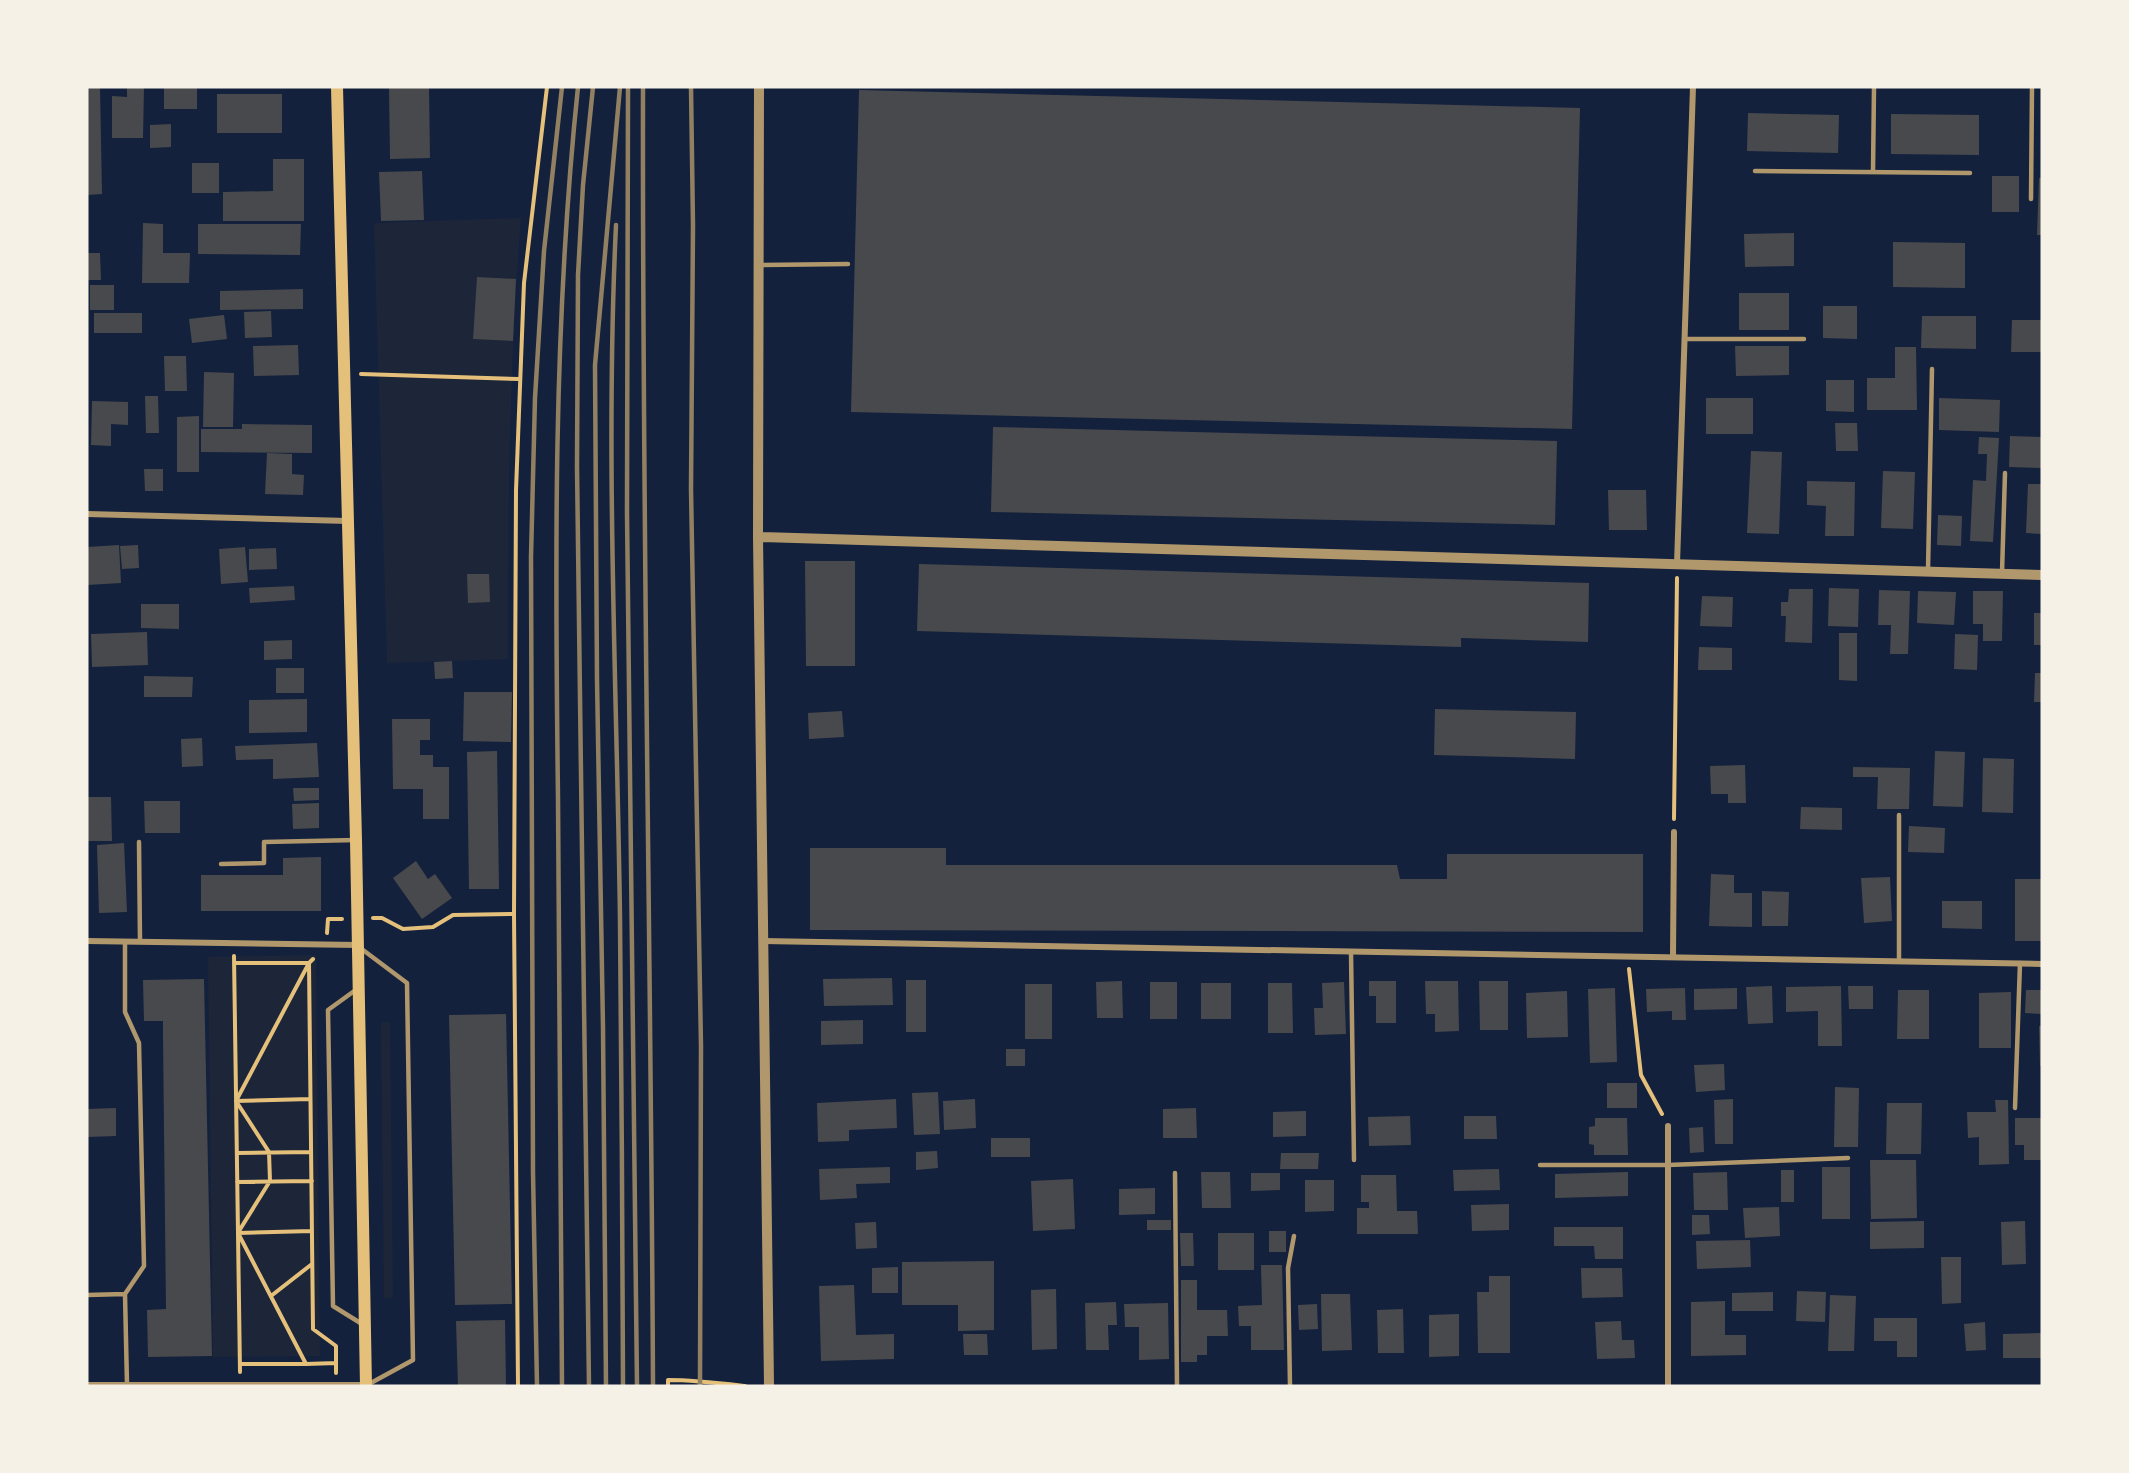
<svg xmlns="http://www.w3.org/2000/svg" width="2129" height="1473" font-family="'Sofia Sans Condensed',sans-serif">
  <rect width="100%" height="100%" fill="#14213d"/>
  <path fill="#1d2539" d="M521,218C509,365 508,512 508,659L387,663L374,223Z
    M316,955L320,1356L213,1357L208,957Z
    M381,1022H390L393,1298H384Z"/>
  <path fill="#48494c" d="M87,87H100L102,194L87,195Z
    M127,87H144L143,138H112V96L127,97Z
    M164,87H197V109H164Z
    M389,87H429L430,158L390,159Z
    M859,90L1580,108L1572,429L851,412Z
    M217,94H282V133H217Z
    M1748,113L1839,115L1838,153L1747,151Z
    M1891,114L1979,115V155L1891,154Z
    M171,124V147L150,148V125Z
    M273,159H304V221H223V192L273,191Z
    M192,163H219V193H192Z
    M422,171L424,220L381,221L379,172Z
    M1992,176H2019V212H1992Z
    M2039,178H2042V235H2037Z
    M143,223L163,224V253H190L189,283H142Z
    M198,224H301L300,255L198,254Z
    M1794,233V266L1745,267L1744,234Z
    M1893,242L1965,243V288L1893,287Z
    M87,253H100L101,280H87Z
    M477,277L516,279L513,341L473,339Z
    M90,285H114V310H90Z
    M303,289V309L220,310V291Z
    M1739,293H1789V330H1739Z
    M1823,306H1857V339L1823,338Z
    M271,311L272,337L245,338L244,312Z
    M94,313H142V333H94Z
    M224,315L227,339L192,343L189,319Z
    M1922,316H1976V349L1921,348Z
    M2012,320H2042V352H2011Z
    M298,345L299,375L254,376L253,346Z
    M1735,346H1789V375L1736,376Z
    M1895,347H1916L1917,410H1867V378H1895Z
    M164,356H186L187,391H165Z
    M204,372L234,373L233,427H203Z
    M1826,380H1854V412L1826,411Z
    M145,396H158L159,433H146Z
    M1706,398H1753V434H1706Z
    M1939,398L2000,400L1999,432L1939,430Z
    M92,401L128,402V425L111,424V446L91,445Z
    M199,416V472H177V417Z
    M1835,423H1857L1858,451H1836Z
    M242,424L312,425V453L201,452V429H242Z
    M993,427L1557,441L1555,525L991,512Z
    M2010,436L2042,437V468L2009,467Z
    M1979,437L1999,438L1993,542L1970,541L1973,480L1986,481L1987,454H1978Z
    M1751,451L1782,452L1779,534L1747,533Z
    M267,453L292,454V474L304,475L303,495L265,494Z
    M144,469H163V491H145Z
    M1883,471L1915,472L1913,529L1881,528Z
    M1807,481L1855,482L1854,536H1825L1826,506L1807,505Z
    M2028,484H2042V534L2026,533Z
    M1608,490H1646L1647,530H1609Z
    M1938,515L1962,516L1961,546L1937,545Z
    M119,545L121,583L87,585V547Z
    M138,545L139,568L122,569L120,546Z
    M245,547L248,582L221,584L219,549Z
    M276,548L277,569L249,570V549Z
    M805,561H855V666H806Z
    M919,564L1589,583L1588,642L1461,638V647L917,631Z
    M467,574H489L490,602L468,603Z
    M294,586L295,600L250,603L249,588Z
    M1829,588L1859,589L1858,627L1828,626Z
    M1789,589H1813L1812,643L1785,642L1786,616H1781V602H1788Z
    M1879,590L1910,591L1908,654H1890L1891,625H1878Z
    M1918,591L1956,592L1954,625L1917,623Z
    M1973,591H2003L2002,641H1983V624H1973Z
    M1702,596L1733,597L1732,627L1700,626Z
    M141,604H179V629L141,628Z
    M2034,613H2042V645H2034Z
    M147,632L148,665L92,667L91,634Z
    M1839,633H1857V681L1839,680Z
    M1955,634L1978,635L1977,670L1954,669Z
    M292,640V659L264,660V641Z
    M1699,647L1732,648V670H1698Z
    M452,661L453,678L435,679L434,662Z
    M276,668H304V693H276Z
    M2035,673H2042V702H2034Z
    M144,676L193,677L192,697H144Z
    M464,692H512L511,742L463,741Z
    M307,699V732L249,733V700Z
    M1435,709L1576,712L1575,759L1434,755Z
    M842,711L844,737L809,739L808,713Z
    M392,719H430V740H420V755H433V767H449V819H423V789H393Z
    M202,738L203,766L182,767L181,739Z
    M317,743L319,777L273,779V759L236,760L235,746Z
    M497,751L499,889H469L467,752Z
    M1935,751L1965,752L1963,807L1933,806Z
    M1983,758L2014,759L2013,813L1982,812Z
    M1745,765L1746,803H1728V794H1711L1710,766Z
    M1853,767L1910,768L1909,809H1877L1878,777H1853Z
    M293,788H319V800L294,801Z
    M87,797H111L112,841H87Z
    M144,801H180V833H145Z
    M319,803V828L293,829L292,804Z
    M1801,807L1842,808V830L1800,829Z
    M1909,826L1945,828L1944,853L1908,852Z
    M124,843L127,912L99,913L97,845Z
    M810,848H946V865H1397L1400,879H1447V854H1643V932L810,930Z
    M321,857V911H201V875H283V858Z
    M416,861L428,879L435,874L452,898L422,919L393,878Z
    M1711,874L1734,875V893H1752V927L1709,926Z
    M1890,877L1892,921L1864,923L1861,878Z
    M2015,879H2041V941H2015Z
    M1762,891L1789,892L1788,926H1762Z
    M1942,901H1982V929L1942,928Z
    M892,978L893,1005L824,1006L823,979Z
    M204,979L212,1356L148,1357L147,1310L166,1309L163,1038V1021H144L143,980Z
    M906,980H926V1032H906Z
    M1122,981L1123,1018H1097L1096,982Z
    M1369,981H1396V1023H1376V996H1369Z
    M1425,981H1458L1459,1031L1435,1032V1014H1426Z
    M1479,981H1508V1030H1480Z
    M1150,982H1177V1019H1150Z
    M1344,982L1346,1034L1315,1035L1314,1008H1323L1322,983Z
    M1201,983H1231V1019H1201Z
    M1268,983H1292L1293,1033H1268Z
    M1025,984H1052V1039H1025Z
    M1772,986L1773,1023L1748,1024L1746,987Z
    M1841,986L1842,1046H1818V1011L1786,1012V987Z
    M1848,986H1873V1009H1849Z
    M1615,988L1617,1062L1590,1063L1588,989Z
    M1685,988L1686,1020H1672V1011L1647,1012L1646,989Z
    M1737,988V1009L1694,1010V989Z
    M1898,990H1929V1039H1897Z
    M2026,990H2042V1014L2025,1013Z
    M1567,991L1568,1037L1527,1038L1526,993Z
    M2011,992V1048H1979V993Z
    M506,1014L512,1304L455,1305L449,1015Z
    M863,1020V1044L821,1045V1021Z
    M2039,1026H2042V1066H2040Z
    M1006,1049H1025V1066H1006Z
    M1724,1064L1725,1090L1696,1092L1694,1065Z
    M1607,1083H1637V1108H1607Z
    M1835,1087L1859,1088L1858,1147H1834Z
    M938,1092L940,1134L914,1135L912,1093Z
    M896,1099L897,1128L849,1130V1141L818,1142L817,1103Z
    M975,1099L976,1128L944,1130L943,1101Z
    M1733,1099V1144H1715L1714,1100Z
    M1995,1100H2008L2009,1164L1979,1165V1137L1968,1138L1967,1112H1996Z
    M1887,1103H1922L1921,1154H1886Z
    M116,1108V1136L87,1137V1109Z
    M1196,1108L1197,1138H1163V1109Z
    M1306,1111V1136L1273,1137V1112Z
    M1410,1116L1411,1145L1369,1146L1368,1117Z
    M1464,1116H1496L1497,1139H1464Z
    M1595,1118H1627L1628,1155H1594V1145L1589,1144V1127L1595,1126Z
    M2015,1118H2042V1160H2024V1145H2015Z
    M1703,1127L1704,1152L1690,1153L1689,1128Z
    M991,1138H1030V1157H991Z
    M937,1151L938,1168L916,1170V1152Z
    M1281,1153H1319L1318,1169H1280Z
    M1870,1160H1916L1917,1218L1871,1219Z
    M890,1167V1183L856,1184L857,1198L820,1200L819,1169Z
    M1822,1167H1850V1219H1822Z
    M1499,1169L1500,1190L1454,1191L1453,1170Z
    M1781,1170H1794V1202H1781Z
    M1201,1172H1230L1231,1208H1202Z
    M1628,1172V1196L1555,1198V1174Z
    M1727,1172L1728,1210H1694L1693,1173Z
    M1251,1173H1280V1190L1251,1191Z
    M1361,1175H1396L1397,1211H1417L1418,1234H1357V1208H1369V1202H1361Z
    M1073,1179L1075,1229L1033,1231L1031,1181Z
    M1305,1180H1334V1211L1305,1212Z
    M1155,1188V1214L1119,1215V1189Z
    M1509,1204V1230L1472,1231L1471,1205Z
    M1779,1207L1780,1236L1745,1238L1743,1208Z
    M1692,1215H1709L1710,1234L1692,1235Z
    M1147,1220H1171V1230H1147Z
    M1924,1221V1248L1870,1249V1222Z
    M2025,1221L2026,1264L2002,1265L2001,1222Z
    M876,1222L877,1248L856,1249L855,1223Z
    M1554,1227H1623V1259H1595L1594,1246H1554Z
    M1269,1231H1286V1252H1269Z
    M1180,1233H1193L1194,1266H1181Z
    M1218,1233H1254V1270H1218Z
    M1750,1240L1751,1267L1697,1269L1696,1241Z
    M1941,1257H1961V1303L1942,1304Z
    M994,1261V1330L958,1331V1305H902V1262Z
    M1261,1265H1282L1284,1350H1251V1326H1239L1238,1306L1262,1305Z
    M898,1267V1293H872V1268Z
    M1581,1268H1622L1623,1297L1582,1298Z
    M1489,1276H1510V1353H1478L1477,1292H1489Z
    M1181,1280H1197V1310H1227L1228,1336H1207V1355H1197V1362H1181Z
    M854,1285L856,1335L894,1334V1359L821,1361L819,1286Z
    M1056,1289L1057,1349L1032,1350L1031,1290Z
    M1797,1291L1826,1292L1825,1322L1796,1321Z
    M1773,1292V1311H1732V1293Z
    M1321,1294H1350L1352,1350L1322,1351Z
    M1830,1295L1856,1296L1854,1351H1828Z
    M1725,1301V1335H1746V1355L1691,1356V1302Z
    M1116,1302L1117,1325H1108L1109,1350H1086L1085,1303Z
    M1168,1303L1169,1359L1139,1360V1327H1125L1124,1304Z
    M1317,1304L1318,1329L1299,1330L1298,1305Z
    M1403,1309L1404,1353H1378L1377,1310Z
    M1459,1314V1356L1429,1357V1315Z
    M1874,1318H1917V1357H1897V1341H1874Z
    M505,1320L506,1386H458L456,1321Z
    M1621,1321L1622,1340H1634L1635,1358L1597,1359L1595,1322Z
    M1985,1322L1986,1350L1966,1351L1964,1324Z
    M2042,1333V1358H2003V1334Z
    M963,1334H987L988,1355H964Z"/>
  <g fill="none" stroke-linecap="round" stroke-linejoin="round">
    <path stroke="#e5c07b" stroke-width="4" d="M361,374L519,379
      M1674,819L1677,578
      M373,918H382L403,929L433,927L453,915L514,914
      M327,933L328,919H342
      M234,956L240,1372
      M313,959L309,963L313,1329L336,1346V1373
      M234,963H309L236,1101L310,1099
      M1629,969L1641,1075L1662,1114
      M236,1101L269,1152L270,1181L239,1231
      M237,1153L311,1152
      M237,1182L312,1181
      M271,1296L312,1264
      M240,1364H306L238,1233L312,1231
      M306,1364L336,1363
      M518,1386L514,914L516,490L524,283L547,87
      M668,1386V1380C694,1380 719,1383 745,1386"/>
    <path stroke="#b1986c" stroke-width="4.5" d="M1755,171L1970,173
      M1873,172L1874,87
      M2031,199L2032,87
      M759,265L848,264
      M1684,339H1804
      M1928,570L1932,369
      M2002,573L2005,473
      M1899,815V961
      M139,842L140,942
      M221,864L264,863V842L356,840
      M125,942V1012L139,1043L144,1266L125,1294L127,1385
      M359,947L407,983L413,1360L369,1384
      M1351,952L1354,1160
      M357,989L328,1010L333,1306L362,1324
      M2015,1108L2020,963
      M1540,1165H1668L1848,1158
      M1175,1173L1177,1386
      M87,1295L125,1294
      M1290,1386L1288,1268L1294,1236"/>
    <path stroke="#b1986c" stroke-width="6" d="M87,514L348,521
      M1677,564L1693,87
      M87,941L358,945
      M763,941L2042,964
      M1673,957L1674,832
      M87,1385H365
      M1668,1386V1126"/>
    <path stroke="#b1986c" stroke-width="10" d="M759,87L758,537L769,1386
      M758,537L2042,575"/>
    <path stroke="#e5c07b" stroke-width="12" d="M337,87L356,840L366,1386"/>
    <path stroke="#918062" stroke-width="4.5" d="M628,87L627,513L637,1386
      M643,87C642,520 651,953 653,1386
      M691,87L693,226L691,489L701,1046L700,1386
      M616,225C605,456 617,688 620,919C622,1075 622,1230 623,1386
      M537,1386L533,1172L531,557L535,398L544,251L562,87
      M562,1386C562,1190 561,994 558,798C555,561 553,324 578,87
      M589,1386L577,467L578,275L583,185L593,87
      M606,1386L603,1028L597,679L595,365L620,87"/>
  </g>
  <rect width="2129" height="1473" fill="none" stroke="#f6f1e7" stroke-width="177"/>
</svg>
